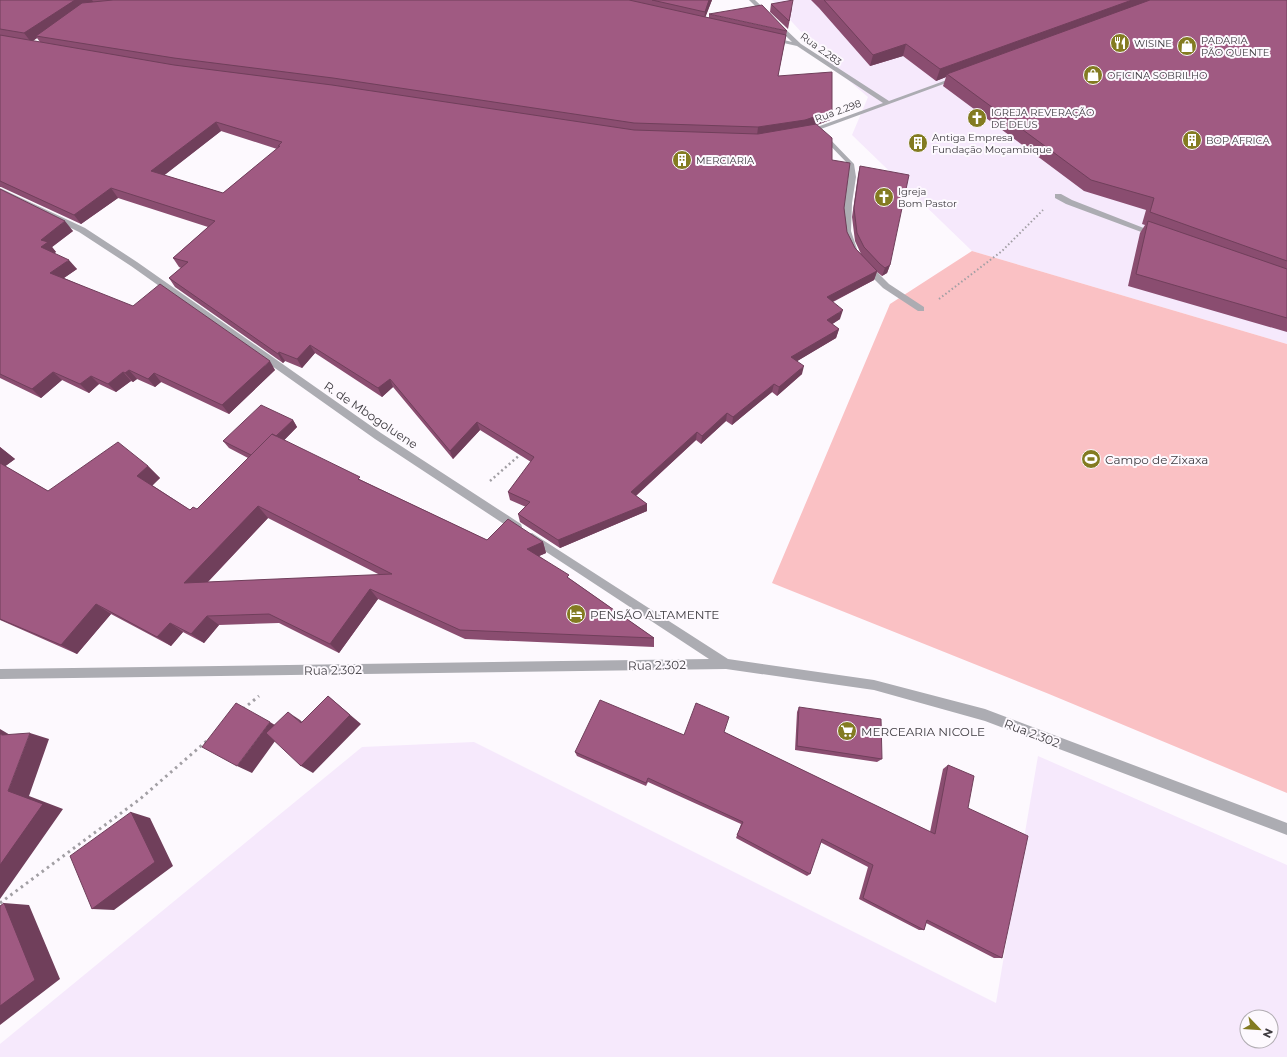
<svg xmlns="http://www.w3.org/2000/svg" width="1287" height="1057" font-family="Montserrat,sans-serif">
  <rect width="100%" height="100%" fill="#fdf9fe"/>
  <path fill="#f6e9fc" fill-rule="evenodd" d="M772,0H1287V344L972,251L852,135L868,97L834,68Z
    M474,742L996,1003L1038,756L1287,865V1057H0V1044L362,747ZM1247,1017H1271V1041H1247Z"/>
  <path fill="#fac1c4" d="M972,251L1287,344V793L1049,694L772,583L890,304Z"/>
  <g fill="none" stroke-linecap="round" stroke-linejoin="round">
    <path stroke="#a29fa4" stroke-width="2" stroke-dasharray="1.5 2.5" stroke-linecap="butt" d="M939,299L1002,251L1043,210"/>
    <path stroke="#a29fa4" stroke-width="2.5" stroke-dasharray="2 3" stroke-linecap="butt" d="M490,481L522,453"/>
    <path stroke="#a29fa4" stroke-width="3" stroke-dasharray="2.5 4" stroke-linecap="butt" d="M243,709L259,696
      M0,903L140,799L209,739"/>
    <path fill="#acacb2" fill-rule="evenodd" d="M749,0H755L801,44L889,101L955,77L960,78L810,133H806V131L883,103L797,46L770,40L769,39L772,37L792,42Z
      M821,134H825L854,164L856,177L852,203L851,231L857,249L856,251H850L849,249L843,231L844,203L848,177V164L821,136Z
      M0,188L85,228L137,262L381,433L521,524L522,527L521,530L517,531L513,530L375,439L131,266L79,232L0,193Z
      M1055,194H1061L1072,200L1159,234L1158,236H1152L1066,204L1055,198Z
      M866,263L869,264L889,284L924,307V311H918L883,288L863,268V264Z
      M532,533L728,659L874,680L985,709L1287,823V835L985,721L874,690L726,669L0,679V669L709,659L528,540L527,537L528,534Z"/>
  </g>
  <path fill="#8a4d70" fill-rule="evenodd" d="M0,0H712L705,17L709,18V14L787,31L778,76L830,120L816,125L832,160L844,208L847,232L855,248L861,254L855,241L852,217L858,175L860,166L890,265L887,273L882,276L877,272L874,280L833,302L840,319L832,324L839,329L836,338L797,361L802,374L777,396L772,392L732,425L726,421L701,444L696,440L636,496L647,504V511L560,548L520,522L518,514L526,507L510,500L508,492L531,462L480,430L453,459L393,387L382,397L315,353L302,368L285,361L283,363L175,287L169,278L181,268L179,267L173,258L208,227L118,198L81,224L1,187H0ZM37,38L40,42L33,41ZM221,131L277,149L223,193L164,175Z
    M811,0H1287V332L1128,286L1140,233L1145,225L1142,224L1146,210L1084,191L943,86L946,77L936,81L903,56L870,66L819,8Z
    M771,4L792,8L788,29L770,12Z
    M0,189L73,231L52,247L56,252L54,253L77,269L64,278L275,370L229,414L161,382L155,387L137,379L133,382L131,381L116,392L99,384L89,393L62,380L41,398L0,378Z
    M293,420L297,427L284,440L361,480L487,540L543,542L546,553L539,556L570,579L654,638V647L465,639L378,599L339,653L279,623L219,625L204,643L183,632L171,646L111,614L77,654L0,620V447L15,459L5,466L48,491L148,466L160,478L152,485L190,510L197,509L248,458L229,448L223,441ZM268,518L380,575L208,582Z
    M799,707L882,759L877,762L795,750L797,712Z
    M724,732L930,832L943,769L948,765L968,808L1002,958H994L926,923L924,930H919L859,899L868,867L820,842L810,874L807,876L736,838L741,824L648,782L646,786L577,756L575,752L684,735Z"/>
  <path fill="#703f5b" d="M75,0H92L95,4L36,36L37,38L31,42L24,33Z
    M709,0H712L704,21L705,12Z
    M1132,0H1158L947,74L946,77L936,81L940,69Z
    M906,44L903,56L870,66L873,55Z
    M832,111L830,120L804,130L757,136L758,127Z
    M216,122L221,131L157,181L151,171Z
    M111,188L118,198L81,224L74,215Z
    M65,221L73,231L52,247L56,252L49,257L41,247V240Z
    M69,260L77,269L58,282L50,273Z
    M890,265L887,273L882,276L885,268Z
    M877,271L874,280L824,306L827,297Z
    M843,310L840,319L825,329L827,320Z
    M839,329L836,338L789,366L791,357Z
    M310,345L315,353L302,368L297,359Z
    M279,352L285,361L283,363L278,354Z
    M270,361L275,370L229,414L222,405Z
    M804,366L802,374L777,396L779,387Z
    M129,370L137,379L133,382L125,373Z
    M53,372L62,380L41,398L32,389Z
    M123,372L131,381L116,392L108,384Z
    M154,373L161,382L155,387L148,379Z
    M91,376L99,384L89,393L80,384Z
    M390,379L393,387L382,397L378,388Z
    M774,384L772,392L732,425L733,417Z
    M727,413L726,421L701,444L702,436Z
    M293,420L297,427L261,464L255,457Z
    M477,422L480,430L453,459L450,451Z
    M697,432L696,440L631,500V492Z
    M0,447L15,459L3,468L0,465Z
    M148,466L160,478L150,488L137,476Z
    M647,504V511L560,548L558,540Z
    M258,506L268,518L197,593L184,583Z
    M543,542L546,553L530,560L527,549Z
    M370,589L378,599L339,653L330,644Z
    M96,604L111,614L77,654L61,645Z
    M207,616L219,625L204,643L191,634Z
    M170,623L183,632L171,646L157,637Z
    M328,696L361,724L313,773L301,766Z
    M288,712L300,720L313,732L301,723Z
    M270,722L283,730L252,773L237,766Z
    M0,729L22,742L2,735L0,734Z
    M30,733L49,739L29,796L63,809L0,899V865L8,791Z
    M131,812L150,818L173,866L114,910L92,909Z
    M4,903L29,905L60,979L0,1025V1006Z"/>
  <path fill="#a05a82" stroke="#703f5b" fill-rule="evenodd" d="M0,0H75L24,33L0,29Z
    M113,0H629L786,35L778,76L832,72V111L805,120L758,127L634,123L333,78L174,58L36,36L82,3Z
    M652,0H709L705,12Z
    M793,0L789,21L771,4Z
    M824,0H1132L940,69L906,44L873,55Z
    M1150,0H1287V261L1150,212L1154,198L1091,180L947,74Z
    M762,5L787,31L709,14Z
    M0,35L174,65L332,85L634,130L758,134L816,124L832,138V160L850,163L844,208L847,232L855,248L877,271L827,297L843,310L827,320L839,329L791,357L804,366L779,387L774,384L733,417L727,413L702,436L697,432L631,492L647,504L558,540L518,514L530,502L508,492L534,457L477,422L450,451L390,379L378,388L310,345L297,359L279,352L278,354L169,278L188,262L173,258L215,221L111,188L74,215L0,181ZM216,122L282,142L278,146H280L223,193L151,171Z
    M860,166L909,175L890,265L885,268L880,264L864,247L857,233L854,208Z
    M0,189L65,221L41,240L48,242L41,247L69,260L50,273L133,306L160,284L270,361L222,405L154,373L148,379L129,370L125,373L123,372L108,384L91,376L80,384L53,372L32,389L0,374Z
    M1148,221L1287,269V318L1136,274Z
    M261,405L293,420L276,436L272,434L251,455L223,441Z
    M272,434L360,477L358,479L487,540L508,519L543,542L527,549L569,575L567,577L654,638L460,630L370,589L330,644L269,614L207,616L191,634L170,623L157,637L96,604L61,645L0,619V463L48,491L118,442L148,466L137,476L190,510L193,507L197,509ZM258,506L392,574L184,583Z
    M328,696L350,715L301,766L266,733L288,712L301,723Z
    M600,700L684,735L696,703L729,717L724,732L935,834L948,765L974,776L968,808L1028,836L1002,958L927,920L924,930L863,898L873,865L822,839L810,874L737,835L743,822L648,778L646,783L575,752Z
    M236,703L270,722L237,766L202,747Z
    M799,707L881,719L882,759L797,746Z
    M30,733L8,791L43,804L0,865V734L2,735Z
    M131,812L155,862L92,909L70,856Z
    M4,903L35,980L0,1006V906Z"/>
  <defs>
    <symbol id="restaurant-disc" viewBox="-11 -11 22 22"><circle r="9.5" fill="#837b21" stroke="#fdf9fe"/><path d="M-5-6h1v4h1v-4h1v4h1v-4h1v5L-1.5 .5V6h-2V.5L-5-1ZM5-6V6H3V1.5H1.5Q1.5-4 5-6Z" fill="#fff"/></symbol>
    <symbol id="shop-disc" viewBox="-11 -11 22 22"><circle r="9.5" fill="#837b21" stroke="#fdf9fe"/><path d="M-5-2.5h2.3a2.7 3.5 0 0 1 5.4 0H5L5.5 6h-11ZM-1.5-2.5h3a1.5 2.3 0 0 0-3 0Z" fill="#fff"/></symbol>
    <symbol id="church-disc" viewBox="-11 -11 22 22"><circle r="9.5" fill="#837b21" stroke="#fdf9fe"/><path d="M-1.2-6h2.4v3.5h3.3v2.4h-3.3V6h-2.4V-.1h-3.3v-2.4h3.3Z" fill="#fff"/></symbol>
    <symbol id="building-disc" viewBox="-11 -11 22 22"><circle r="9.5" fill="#837b21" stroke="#fdf9fe"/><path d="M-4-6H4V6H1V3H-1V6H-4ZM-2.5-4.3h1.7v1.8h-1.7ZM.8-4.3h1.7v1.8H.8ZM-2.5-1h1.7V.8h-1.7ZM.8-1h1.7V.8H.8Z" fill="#fff"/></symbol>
    <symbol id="stadium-disc" viewBox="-11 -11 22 22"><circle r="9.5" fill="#837b21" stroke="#fdf9fe"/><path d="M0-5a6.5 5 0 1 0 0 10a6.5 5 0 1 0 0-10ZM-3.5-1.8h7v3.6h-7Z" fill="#fff"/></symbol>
    <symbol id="hotel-disc" viewBox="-11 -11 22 22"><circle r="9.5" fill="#837b21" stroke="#fdf9fe"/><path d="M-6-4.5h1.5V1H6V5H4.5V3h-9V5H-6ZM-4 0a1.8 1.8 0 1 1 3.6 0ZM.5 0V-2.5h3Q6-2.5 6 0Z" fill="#fff"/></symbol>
    <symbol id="supermarket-disc" viewBox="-11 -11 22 22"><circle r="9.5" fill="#837b21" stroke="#fdf9fe"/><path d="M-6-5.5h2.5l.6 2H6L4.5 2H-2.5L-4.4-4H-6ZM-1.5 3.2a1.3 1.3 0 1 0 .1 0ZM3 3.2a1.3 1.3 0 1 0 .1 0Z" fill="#fff"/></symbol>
  </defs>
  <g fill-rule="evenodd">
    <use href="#restaurant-disc" x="1109" y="32" width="22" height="22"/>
    <use href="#shop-disc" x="1176" y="35" width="22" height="22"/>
    <use href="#shop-disc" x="1082" y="64" width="22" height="22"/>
    <use href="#church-disc" x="966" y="107" width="22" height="22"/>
    <use href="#building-disc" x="1181" y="129" width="22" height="22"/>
    <use href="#building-disc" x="907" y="132" width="22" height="22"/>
    <use href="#building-disc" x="671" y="149" width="22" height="22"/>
    <use href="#church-disc" x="873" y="186" width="22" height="22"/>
    <use href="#stadium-disc" x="1080" y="448" width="22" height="22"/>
    <use href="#hotel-disc" x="565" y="603" width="22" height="22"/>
    <use href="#supermarket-disc" x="836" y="720" width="22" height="22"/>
  </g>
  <g text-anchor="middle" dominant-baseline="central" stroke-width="4" stroke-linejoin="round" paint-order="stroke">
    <g font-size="10" fill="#3e3b40" stroke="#fdf9fe" text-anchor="start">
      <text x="1201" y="40">PADARIA<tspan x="1201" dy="12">PÃO QUENTE</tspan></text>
      <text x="1134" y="43">WISINE</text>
      <text x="1107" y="75">OFICINA SOBRILHO</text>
      <text x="991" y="112">IGREJA REVERAÇÃO<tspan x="991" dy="12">DE DEUS</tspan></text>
      <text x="932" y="137">Antiga Empresa<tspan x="932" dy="12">Fundação Moçambique</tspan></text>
      <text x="1206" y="140">BOP AFRICA</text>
      <text x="696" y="160">MERCIARIA</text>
      <text x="898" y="191">Igreja<tspan x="898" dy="12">Bom Pastor</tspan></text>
    </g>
    <g font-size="10" fill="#3e3b40" stroke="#fdf9fe">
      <text transform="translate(821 49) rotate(36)">Rua 2.283</text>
      <text transform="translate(838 111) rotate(-20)">Rua 2.298</text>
    </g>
    <g font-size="12" fill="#3e3b40" stroke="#fdf9fe">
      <text transform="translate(371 415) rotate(34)">R. de Mbogoluene</text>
      <text transform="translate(657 665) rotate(-1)">Rua 2.302</text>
      <text transform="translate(333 670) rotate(-1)">Rua 2.302</text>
      <text transform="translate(1032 733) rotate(21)">Rua 2.302</text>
    </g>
    <g font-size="12" fill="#3e3b40" stroke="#fdf9fe" text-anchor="start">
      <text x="1105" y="459">Campo de Zixaxa</text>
      <text x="590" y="614">PENSÃO ALTAMENTE</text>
      <text x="861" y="731">MERCEARIA NICOLE</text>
    </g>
  </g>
  <g transform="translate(1259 1029) rotate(115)"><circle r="19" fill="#fdf9fe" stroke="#b1adb2"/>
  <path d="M0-3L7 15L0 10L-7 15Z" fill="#837b21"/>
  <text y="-6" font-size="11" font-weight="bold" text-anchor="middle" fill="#3e3b40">N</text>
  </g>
</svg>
